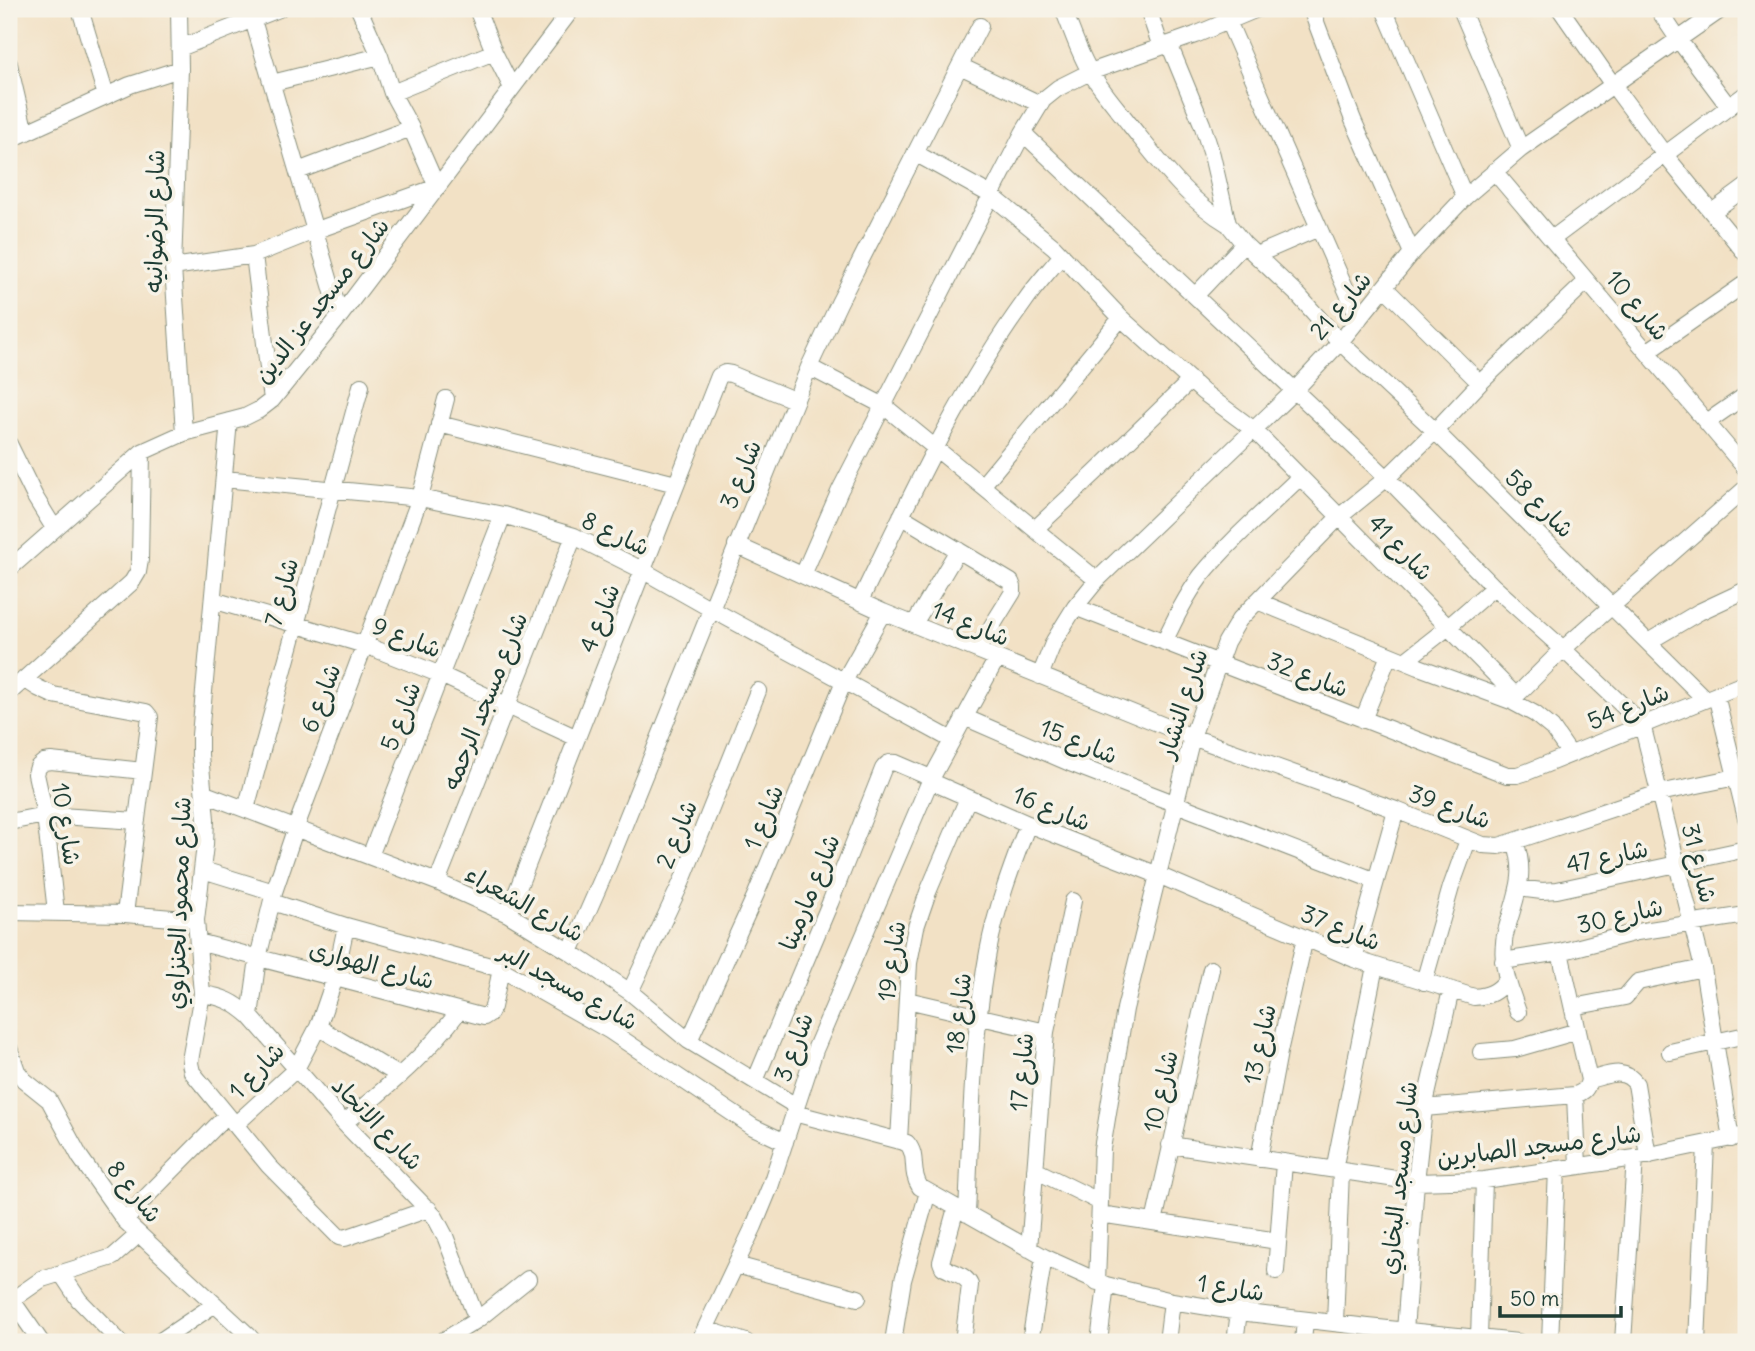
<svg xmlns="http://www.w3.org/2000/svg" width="1755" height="1351" font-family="Delius,'Playpen Sans Arabic',sans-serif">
  <rect width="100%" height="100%" fill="#f7f3e8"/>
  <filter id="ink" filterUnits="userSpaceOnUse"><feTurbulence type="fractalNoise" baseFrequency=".0143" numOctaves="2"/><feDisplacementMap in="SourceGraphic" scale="14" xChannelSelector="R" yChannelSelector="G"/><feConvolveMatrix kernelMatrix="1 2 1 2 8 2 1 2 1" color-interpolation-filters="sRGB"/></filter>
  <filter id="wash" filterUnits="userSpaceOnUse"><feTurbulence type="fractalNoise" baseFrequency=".00686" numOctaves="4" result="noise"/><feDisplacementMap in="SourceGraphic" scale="28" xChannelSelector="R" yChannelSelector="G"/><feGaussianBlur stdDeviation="1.57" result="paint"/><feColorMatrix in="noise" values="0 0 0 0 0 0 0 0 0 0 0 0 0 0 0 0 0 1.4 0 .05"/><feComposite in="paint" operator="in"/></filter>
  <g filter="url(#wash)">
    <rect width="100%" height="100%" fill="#f2e1c5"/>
  </g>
  <g filter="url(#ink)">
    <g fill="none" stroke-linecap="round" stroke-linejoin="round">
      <defs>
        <path id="minor" d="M80,9L106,96
          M179,9L180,69L173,267L184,433
          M477,9L494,52L512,88
          M1063,9C1072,30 1079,54 1091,73C1102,91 1117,108 1130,125C1159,161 1187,200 1228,224
          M1148,9L1161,47
          M1224,9L1228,21L1359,319
          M1311,9L1353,120L1412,253
          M1384,9L1465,197
          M1461,9L1521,149
          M1560,9L1613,85L1665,155L1746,254
          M1658,9L1678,39L1729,107
          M253,20L340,316
          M1169,44L1202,124L1212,155L1228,224L1244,244L1299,296L1340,342L1435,431L1705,699
          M180,48L279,9
          M9,64L25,133
          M960,66L1040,104
          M272,83L380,56
          M392,93L494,52
          M1023,133L1387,478L1494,587L1563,649L1642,724L1703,968L1731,1139
          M9,140L130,85L180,69
          M915,153L991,195L1054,247L1121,318L1203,392L1254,430L1516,696
          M298,171L411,128
          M1494,171L1746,469
          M1712,212L1746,187
          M1552,239L1746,94
          M254,255L272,400
          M1256,255L1319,228
          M173,267L254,255L314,231L437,187L411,128L392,93L380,56L359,9
          M1385,288L1480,383
          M1195,296L1244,244
          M1647,352L1746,283
          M809,367L884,406L1097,580
          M229,421L200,735V755L206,819L205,845L196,920L202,994L191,1055L190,1063L192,1072L269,1166L339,1237L345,1238L429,1209
          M1707,422L1746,395
          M439,424L676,484
          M9,444L35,497L54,528
          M224,479L420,498L503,515L574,536L642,570L711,609L952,740
          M982,486L1121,318
          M901,516L1011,582L1013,587V592L977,650
          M1035,529L1095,473L1191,380
          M736,545L883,612L1192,737L1396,810L1483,845L1499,846L1515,841L1659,793L1736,777
          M9,569L142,452L184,433L245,417L259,410L272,400L340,316L572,9
          M803,575L840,490L1023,133L1043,100L1058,88L1090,72L1195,35L1257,9
          M213,600L365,645L441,675L577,738
          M860,601C910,498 958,393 1025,301C1036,285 1050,270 1062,255
          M1257,601L1419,667L1511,701L1535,714L1552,728L1570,754
          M1075,607L1507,775H1517L1527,772L1746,683
          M914,624L958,550
          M1164,642C1175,619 1186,596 1201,576C1230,540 1267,509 1300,477
          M1648,642L1699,612L1746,590
          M1405,661L1447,628L1494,587
          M1040,676L1054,641L1075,607L1097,580L1295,390L1340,342L1412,253L1465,197L1521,149L1722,9
          M24,679L38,688L53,695L141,711L146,712L150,717L125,914
          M9,693L132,582L138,572L140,560L142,452
          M1716,695L1746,818
          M1511,701L1563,649L1746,488
          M964,717L1070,763L1376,881
          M1363,720L1389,655
          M930,781L1028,824L1158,875L1354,959L1474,997C1489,996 1497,992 1507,980
          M205,794L437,882L508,914L570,952L630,992L689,1041L796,1106
          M246,809L361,386
          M9,822L45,815L137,821
          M1515,841C1526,873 1518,890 1509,921C1507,928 1504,936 1504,943C1501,967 1510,989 1518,1012
          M370,856L503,515
          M203,870L274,892
          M437,882L574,536
          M1518,888L1542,891L1557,890L1746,849
          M272,902L346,926L501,969L610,1031L753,1127L785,1142
          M9,912L125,914L196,920
          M56,912L45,815L36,774L38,767L44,762L51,761L143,771
          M508,914L719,376L725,373L731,374L794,400
          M198,942L484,1017L490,1013L493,1007L501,969
          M570,952L606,870L809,367L839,303L980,26
          M1560,952L1589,1080
          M1354,959L1396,810
          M1503,961L1560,952L1637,932L1746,915
          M1424,982L1451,887L1468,840
          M630,992L682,881L758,691
          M202,994C224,997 234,1002 250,1016L344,1123L435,1217L445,1236L477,1320
          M907,1000L1046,1032
          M1573,1007L1625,997L1638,982L1703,968
          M250,1016L258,958L274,892L296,827L420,498L446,399
          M318,1027L400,1076
          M689,1041L756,894L844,681L883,612
          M9,1048L17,1071L24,1080L49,1100L80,1157L125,1221L248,1335L254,1342
          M1481,1052L1515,1049L1578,1031
          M1670,1052L1746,1035
          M1589,1080C1606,1076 1624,1066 1636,1084L1648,1156
          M755,1081L830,903L883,769C887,763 889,762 896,763L931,778
          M1575,1095L1578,1166
          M1424,1108L1575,1095C1584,1092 1587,1089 1589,1080
          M794,1113L907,1143C919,1157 909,1170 920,1187L1044,1257L1106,1285L1172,1301L1239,1312L1368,1327L1518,1342
          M344,1123C387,1087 425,1057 459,1011
          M235,1125L296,1069L318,1027L335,978L346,926
          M899,1140L909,963L916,927L928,892L968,798
          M1170,1145L1416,1182L1484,1180L1635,1158L1746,1135
          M1259,1159L1279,1052L1305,938
          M1035,1170L1100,1202
          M1334,1170L1375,966
          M956,1208L941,1262L943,1267C953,1273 965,1274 970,1285L963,1342
          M967,1214C971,1127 972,1038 988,952C996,908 1012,866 1028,824
          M1100,1214L1278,1241
          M125,1221L147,1196L227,1115
          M1154,1222L1211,969
          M1029,1249L1046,1032L1073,901
          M736,1265L858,1298
          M1276,1271L1284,1162
          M61,1273L79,1300L120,1342
          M1097,1282L1102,1149L1125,1009L1192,737L1226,642L1239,620L1339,517L1387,478L1435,431L1480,383L1587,281
          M9,1296L41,1342
          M12,1300L42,1279L113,1257L139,1234
          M1335,1323L1341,1171
          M705,1329L746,1342
          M1405,1331L1416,1182L1424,1108L1451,990
          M1479,1338L1484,1180
          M159,1342L215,1304
          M441,1342L477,1320L528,1279
          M699,1342L754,1226L770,1187L815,1050L930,781L997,658
          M893,1342L903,1280L928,1192
          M1030,1342L1044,1257
          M1099,1342L1106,1285
          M1167,1342L1172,1301
          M1235,1342L1239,1312
          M1303,1342L1305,1320
          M1550,1342L1557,1169
          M1623,1342L1635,1158
          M1697,1342L1706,1144"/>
      </defs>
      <use href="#minor" stroke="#888f7c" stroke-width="18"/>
      <use href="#minor" stroke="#fff" stroke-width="16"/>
    </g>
  </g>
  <g text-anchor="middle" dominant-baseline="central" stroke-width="7" stroke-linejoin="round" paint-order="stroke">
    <g font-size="24" fill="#1f3d34" stroke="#f7f3e8">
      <text transform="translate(154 221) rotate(-89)">شارع الرضوانيه</text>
      <text transform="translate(321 300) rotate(-52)">شارع مسجد عز الدين</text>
      <text transform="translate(1340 305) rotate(-50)">شارع 21</text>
      <text transform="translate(1638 305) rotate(50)">شارع 10</text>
      <text transform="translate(740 474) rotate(-68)">شارع 3</text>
      <text transform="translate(1540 503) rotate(45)">شارع 58</text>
      <text transform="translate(616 533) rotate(25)">شارع 8</text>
      <text transform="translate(1401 547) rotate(46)">شارع 41</text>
      <text transform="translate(281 592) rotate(-75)">شارع 7</text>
      <text transform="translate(599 618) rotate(-69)">شارع 4</text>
      <text transform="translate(971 623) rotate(22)">شارع 14</text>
      <text transform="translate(407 637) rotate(21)">شارع 9</text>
      <text transform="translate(1308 674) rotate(21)">شارع 32</text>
      <text transform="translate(320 698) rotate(-69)">شارع 6</text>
      <text transform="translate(484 701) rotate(-68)">شارع مسجد الرحمه</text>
      <text transform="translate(1182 703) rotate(-72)">شارع النشار</text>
      <text transform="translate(1628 706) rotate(-22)">شارع 54</text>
      <text transform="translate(400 716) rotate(-69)">شارع 5</text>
      <text transform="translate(1079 741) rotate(22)">شارع 15</text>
      <text transform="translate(1450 806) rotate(20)">شارع 39</text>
      <text transform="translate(1052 808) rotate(22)">شارع 16</text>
      <text transform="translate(763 817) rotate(-68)">شارع 1</text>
      <text transform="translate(67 824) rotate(81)">شارع 10</text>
      <text transform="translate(676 834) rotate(-68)">شارع 2</text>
      <text transform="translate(1607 856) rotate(-12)">شارع 47</text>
      <text transform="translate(1700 863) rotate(76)">شارع 31</text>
      <text transform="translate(809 892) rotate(-68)">شارع مارمينا</text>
      <text transform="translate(178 903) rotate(-88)">شارع محمود الجنزاوي</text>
      <text transform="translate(525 903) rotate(29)">شارع الشعراء</text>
      <text transform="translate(1620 915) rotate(-13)">شارع 30</text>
      <text transform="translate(1341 927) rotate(22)">شارع 37</text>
      <text transform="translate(891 961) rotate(-82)">شارع 19</text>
      <text transform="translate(372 964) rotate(15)">شارع الهوارى</text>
      <text transform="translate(569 986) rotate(29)">شارع مسجد البر</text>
      <text transform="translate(958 1013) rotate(-84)">شارع 18</text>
      <text transform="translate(1259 1044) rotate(-78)">شارع 13</text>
      <text transform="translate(793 1047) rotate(-70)">شارع 3</text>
      <text transform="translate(256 1070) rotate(-46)">شارع 1</text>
      <text transform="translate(1021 1072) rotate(-85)">شارع 17</text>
      <text transform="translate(1160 1091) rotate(-77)">شارع 10</text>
      <text transform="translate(378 1123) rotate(46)">شارع الاتحاد</text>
      <text transform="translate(1539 1145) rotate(-7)">شارع مسجد الصابرين</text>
      <text transform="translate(1398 1178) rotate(-84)">شارع مسجد البخاري</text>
      <text transform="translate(135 1191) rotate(51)">شارع 8</text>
      <text transform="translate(1231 1287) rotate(9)">شارع 1</text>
    </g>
  </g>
  <rect width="1755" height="1351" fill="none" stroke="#f7f3e8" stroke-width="35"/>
  <path d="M1500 1306v10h121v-10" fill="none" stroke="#1f3d34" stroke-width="3.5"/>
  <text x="1510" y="1306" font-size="21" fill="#1f3d34" stroke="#f7f3e8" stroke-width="5" paint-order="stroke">50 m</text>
</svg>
